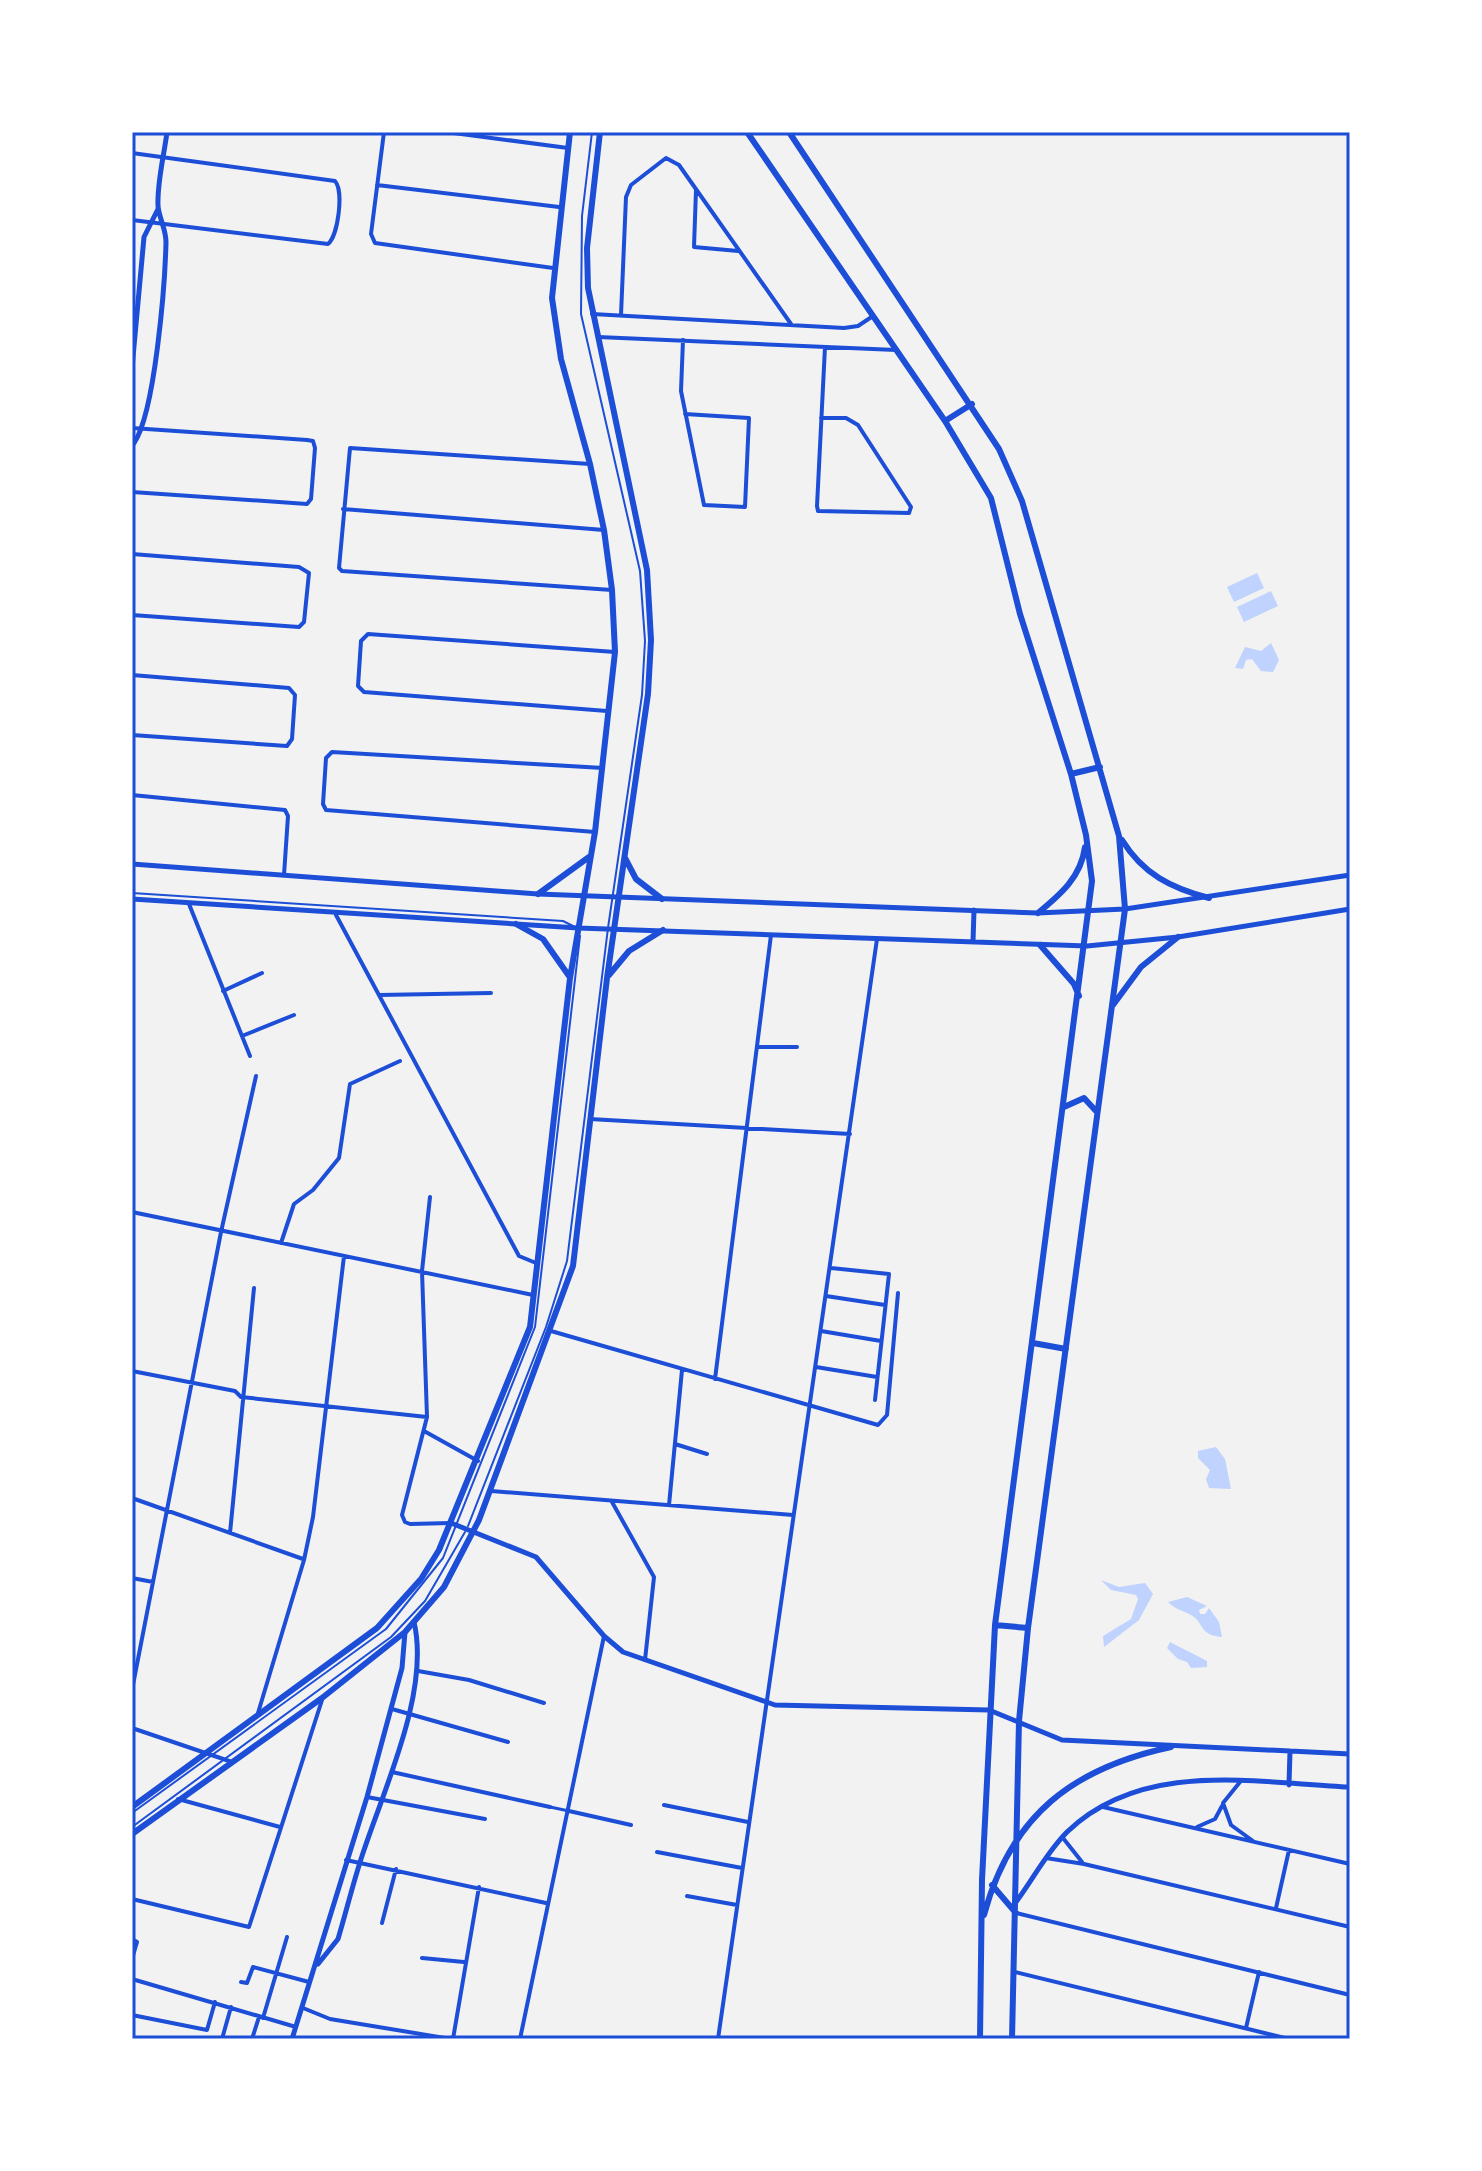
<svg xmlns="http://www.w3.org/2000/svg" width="1482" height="2171" font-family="'Archivo Narrow',sans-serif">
  <rect width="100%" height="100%" fill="#f2f2f2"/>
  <path fill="#bfd3fe" d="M1257,573L1264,588L1234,602L1227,587Z
    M1271,591L1278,606L1244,622L1237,607Z
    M1271,643L1279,660L1273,672L1261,671L1252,659L1246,660L1243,669L1235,668L1245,647L1261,651Z
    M1216,1447L1225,1459L1231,1489L1209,1488L1206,1479L1210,1470L1198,1458V1451Z
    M1101,1580L1119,1587L1145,1583L1153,1594L1139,1620L1104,1647L1103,1636L1131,1619L1138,1599L1136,1595L1111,1590Z
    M1187,1597L1207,1606L1199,1610L1200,1614H1205L1209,1608L1219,1622L1222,1637C1198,1635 1205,1623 1191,1615C1182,1610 1176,1610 1168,1602Z
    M1170,1642L1207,1661V1667L1191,1668L1187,1662L1178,1659L1167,1648Z"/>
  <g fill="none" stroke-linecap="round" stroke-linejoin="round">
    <path stroke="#1d4ed8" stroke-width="2" d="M132,893L563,921L573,926
      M468,1526L546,1327L567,1261L608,928L642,695L645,641L640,571L581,314L582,216L592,132
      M132,1813L386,1629L443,1558L535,1327L580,936
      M132,1827L391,1637L425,1601L465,1532"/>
    <path stroke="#1d4ed8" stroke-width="3" d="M550,1807L569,1811"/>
    <path stroke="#1d4ed8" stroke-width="4" d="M384,132L371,234L375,243L553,268
      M446,132L568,148
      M132,153L335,181C344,191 338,236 328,244L132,220
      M377,185L559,207
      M696,190L694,247L738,251
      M592,314L844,328L858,326L873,316
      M621,315L626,197L631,185L666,158L679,165L791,324
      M598,337L896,350
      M683,340L681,391L704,505L745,507L749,418L685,414
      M821,418H846L858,425L911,507L909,513L818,511L817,506L825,347
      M132,428L307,440L313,441L315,448L311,499L307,504L132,492
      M590,464L350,448L339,568L342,571L612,590
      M343,509L604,530
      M132,554L299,567L309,573L304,622L299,627L132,615
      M132,675L289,688L295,695L292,739L287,746L132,735
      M607,711L364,692L358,686L361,641L368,634L615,652
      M132,795L285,810L288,816L284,875
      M595,832L326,810L323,804L326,758L332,752L603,768
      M189,904L250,1056
      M336,915L519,1256L536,1263
      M223,991L262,973
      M379,995L491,993
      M242,1036L294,1015
      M757,1047H797
      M590,1119L850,1134
      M430,1197L422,1271L427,1417L402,1515L405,1522L410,1524L451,1523
      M132,1212L533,1295
      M281,1243L294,1204L313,1190L339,1158L350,1084L400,1061
      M831,1268L889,1274L875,1400
      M826,1296L885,1305
      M551,1331L878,1425L887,1415L898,1293
      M821,1331L881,1341
      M816,1367L877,1377
      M132,1371L235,1391L241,1397L427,1417
      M715,1379L771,935
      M424,1431L478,1461
      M675,1444L707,1454
      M491,1491L793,1515
      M132,1498L303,1559
      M612,1502L654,1577L645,1660
      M669,1505L682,1370
      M230,1533L254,1288
      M132,1578L153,1582
      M418,1671L469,1680L544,1703
      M132,1690L221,1232L256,1076
      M392,1709L508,1742
      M258,1713L304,1560L313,1517L344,1256
      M132,1728L232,1762
      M392,1772L550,1807
      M1240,1782L1223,1803L1231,1825L1253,1841
      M367,1797L485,1819
      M178,1799L280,1827
      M664,1805L748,1822
      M1103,1807L1350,1864
      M569,1811L631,1825
      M1197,1827L1215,1819L1222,1806
      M1063,1838L1082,1862
      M657,1852L742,1868
      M1046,1858L1084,1864L1350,1927
      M346,1860L546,1903
      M687,1896L737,1905
      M132,1899L249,1927L322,1700
      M1276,1908L1289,1850
      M1016,1913L1350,1995
      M382,1923L396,1869
      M132,1939L137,1942L132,1959
      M422,1958L464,1962
      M1015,1972L1289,2039
      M132,1979L296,2027
      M241,1982L247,1983L253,1967L309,1982
      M303,2008L330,2019L451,2039
      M132,2015L207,2030L215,2002
      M263,2018L287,1937
      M1246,2028L1259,1972
      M132,2037L138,2039
      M222,2039L231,2007
      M252,2039L259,2017
      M453,2039L479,1887
      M520,2039L604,1636
      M718,2039L877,939"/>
    <path stroke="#1d4ed8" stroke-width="5" d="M132,368L144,237L158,209
      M132,436V463
      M134,443C155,413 165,284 166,242C166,229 159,218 158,206C157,182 164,156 167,132
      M451,1523L536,1557L604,1636L623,1652L775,1705L989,1710L1062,1740L1350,1754
      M1289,1785L1290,1751
      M1016,1902C1033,1879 1047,1852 1067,1832C1143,1759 1255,1783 1350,1787
      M318,1964L338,1939C347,1909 354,1879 364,1850C386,1784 430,1690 414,1622
      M292,2039L367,1797L402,1668L405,1632"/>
    <path stroke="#1d4ed8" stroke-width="5" d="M132,864L538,894L1038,913L1125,909L1350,875
      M132,899L578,928L1087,946L1178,937L1350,909
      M973,942L974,910"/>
    <path stroke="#1d4ed8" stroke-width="6" d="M747,132L945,421L991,498L1020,614L1071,774L1086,835L1092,881L995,1625L982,1880L980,2039
      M789,132L999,449L1022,501L1119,836L1125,909L1028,1628L1019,1721L1012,2039
      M945,421L972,404
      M1071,774L1100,767
      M1122,840C1143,874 1171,888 1209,898
      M625,858L636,879L662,899
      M538,894L589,857
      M1038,913C1061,894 1081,877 1085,847
      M516,924L543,939L569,976
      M1040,945L1074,984L1079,996
      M609,975L629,951L663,930
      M1113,1005L1141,967L1178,937
      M1064,1107L1084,1098L1096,1111
      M1033,1343L1066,1349
      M995,1625L1028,1628
      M132,1807L377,1628L421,1579L439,1550L530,1327L570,978L595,832L615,652L612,590L604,530L590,464L561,359L552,298L570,132
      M132,1834L322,1698L405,1632L444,1587L479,1520L573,1266L607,978L648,694L651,640L647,570L588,288L587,248L600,132
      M992,1885L1016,1913
      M984,1915C1011,1815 1073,1768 1171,1747"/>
  </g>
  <rect width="1482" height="2171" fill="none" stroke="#ffffff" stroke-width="268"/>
  <rect x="134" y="134" width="1214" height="1903" fill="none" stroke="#1d4ed8" stroke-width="3"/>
</svg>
